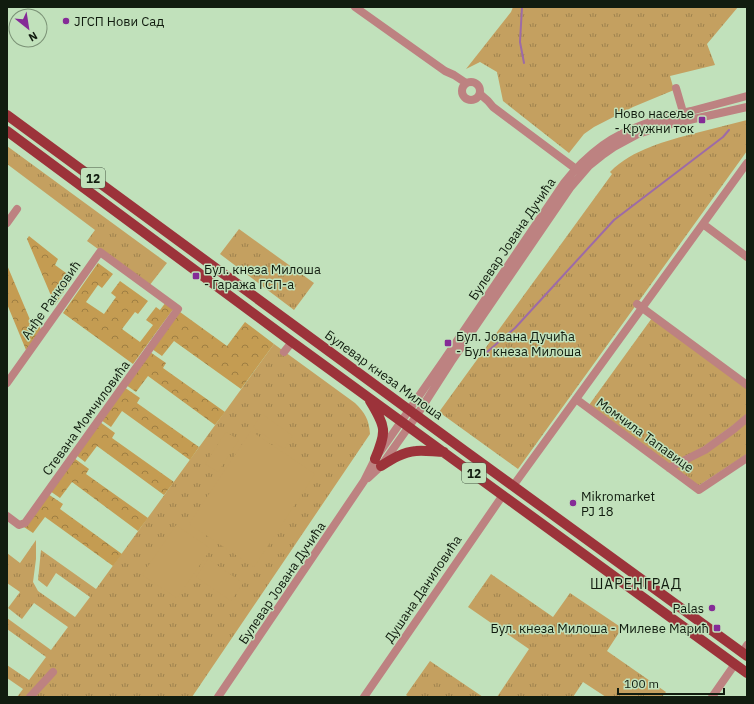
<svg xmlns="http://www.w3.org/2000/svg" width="754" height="704" font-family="'IBM Plex Sans',sans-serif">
  <defs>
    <pattern id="grass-tufts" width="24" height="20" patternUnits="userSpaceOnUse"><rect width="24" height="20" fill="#c4a060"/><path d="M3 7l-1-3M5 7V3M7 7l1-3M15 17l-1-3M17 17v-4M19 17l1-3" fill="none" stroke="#9e824e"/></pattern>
    <pattern id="forest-crowns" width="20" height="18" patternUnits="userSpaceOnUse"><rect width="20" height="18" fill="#c49c52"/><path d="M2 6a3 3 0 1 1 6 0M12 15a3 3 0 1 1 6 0" fill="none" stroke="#9e7e42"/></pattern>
  </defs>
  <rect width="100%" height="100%" fill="#c1e1bb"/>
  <path fill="url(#grass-tufts)" d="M513,7H738L707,44L715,65L670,76L674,90L633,107L594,127L584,134L569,153L503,101L497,72L480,62L466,69L511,12Z
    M747,120V151L518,469L439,412L612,174L610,172C633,149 666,141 696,133C713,129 730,124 747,120Z
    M7,146L167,263L149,286L87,241L95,230L7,164Z
    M239,229L314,283L294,310L220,254Z
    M652,318L747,387V415L703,447L670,465L589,405Z
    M274,344L355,403C365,413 369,419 370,434L192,697H17L23,689L7,678V665L29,680L46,657L7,629V618L51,650L68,627L34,603L22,619L8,608L20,592L7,583V553L20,563L36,540V559L33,582L38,591L75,617L90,597L56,573L47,587L38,580L41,550L96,589Z
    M747,423V454L698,486L674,468Z
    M491,574L553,617L570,593L622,628L607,651L666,692L662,697H606L583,682L573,697H497L529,649L468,607Z
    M430,661L483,697H409L406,695Z"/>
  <path fill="url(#forest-crowns)" d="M29,236L58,259L55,265L73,278L55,305L27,239Z
    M98,263L113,274L102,288L98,285L86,302L104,314L116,297L111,293L120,281L148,301L138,314L135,312L122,329L140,342L153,325L146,320L156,307L160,310L166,302L174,308L133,364L63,313Z
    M7,265L31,322L37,320L41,330L26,350L7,304Z
    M180,312L227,346L245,322L274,344L241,389L174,341L162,356L152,349Z
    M150,352L166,363L163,368L225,412L215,425L148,376L136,392L126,385Z
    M124,387L140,398L137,403L199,447L190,460L122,411L111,427L101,420Z
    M100,422L115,433L112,438L174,482L164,495L97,446L85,462L76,455Z
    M74,458L89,469L86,474L148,518L138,531L72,482L60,498L50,491Z
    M48,494L63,504L60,509L122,554L113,566L45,517L33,533L24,527Z"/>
  <path fill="#c4a060" d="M262,414L293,436L284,449L253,427Z
    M251,431L315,474L254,567L189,524Z
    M226,432L239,440L218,472L205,464Z
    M176,525L211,549L177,598L142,575Z
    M208,559L243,583L231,601L196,577Z"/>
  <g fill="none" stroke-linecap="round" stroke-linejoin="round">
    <path stroke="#9d6ba7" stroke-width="2" d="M522,7L520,42L524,63
      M487,352L515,328L614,220L723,137L729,130"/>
    <path stroke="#bd8281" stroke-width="8" d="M355,7L445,71L454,75L466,83
      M462 91a9 9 0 1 1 18 0a9 9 0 1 1-18 0Z
      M676,88L683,112
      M480,94L488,101L493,107L580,172
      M7,223L17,209
      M703,224L747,257
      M637,304L747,385
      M284,352L292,342
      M7,383L100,252L178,309L25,523L19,525L7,516
      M576,399L699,490L747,458
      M669,468L705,450L734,429L747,418
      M368,478L381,466L417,415L451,362L570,188L589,166L604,154L614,147L638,134L667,125L747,107
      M513,486L747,163
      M742,653L747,645
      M30,697L53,672
      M218,697L364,481L375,459L444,360L564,183C575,169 588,156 603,145C629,127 660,118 691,111C709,106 728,101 747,96
      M364,697L503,495
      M712,697L735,664"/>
    <path stroke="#9c333a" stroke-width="10" d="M7,115L465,451L747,656
      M7,131L292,342L747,673
      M370,401C386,427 387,431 375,459
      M381,466C392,459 403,452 416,451C425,450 435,452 444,452"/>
  </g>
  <g fill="#852b97" stroke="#c1e1bb" stroke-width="1.5">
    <circle cx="66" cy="21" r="4"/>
    <rect x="698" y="116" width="8" height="8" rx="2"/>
    <rect x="192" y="272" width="8" height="8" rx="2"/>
    <rect x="444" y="339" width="8" height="8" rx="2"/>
    <circle cx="573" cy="503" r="4"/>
    <circle cx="712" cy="608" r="4"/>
    <rect x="713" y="624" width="8" height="8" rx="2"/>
  </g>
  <g text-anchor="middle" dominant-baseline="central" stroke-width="3" stroke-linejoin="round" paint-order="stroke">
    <g fill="#c1e1bb" stroke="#465743" stroke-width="1">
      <rect x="81" y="168" width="24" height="20" rx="3"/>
      <rect x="462" y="463" width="24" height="20" rx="3"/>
    </g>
    <g font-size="12" font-weight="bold" fill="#111c0f">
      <text x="93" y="178">12</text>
      <text x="474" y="473">12</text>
    </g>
    <g font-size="13" fill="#111c0f" stroke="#c1e1bb" text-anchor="start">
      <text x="74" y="21">ЈГСП Нови Сад</text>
      <text x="694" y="113" text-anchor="end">Ново насеље<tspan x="694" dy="15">- Кружни ток</tspan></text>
      <text x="204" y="269">Бул. кнеза Милоша<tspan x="204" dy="15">- Гаража ГСП-а</tspan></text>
      <text x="456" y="336">Бул. Јована Дучића<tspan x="456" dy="15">- Бул. кнеза Милоша</tspan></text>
      <text x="581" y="496">Mikromarket<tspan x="581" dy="15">PJ 18</tspan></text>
      <text x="704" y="608" text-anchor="end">Palas</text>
      <text x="709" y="628" text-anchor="end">Бул. кнеза Милоша - Милеве Марић</text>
    </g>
    <g font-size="13" fill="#111c0f" stroke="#c1e1bb">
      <text transform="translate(512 239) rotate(-56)">Булевар Јована Дучића</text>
      <text transform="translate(51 300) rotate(-55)">Анђе Ранковић</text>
      <text transform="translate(384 375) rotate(36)">Булевар кнеза Милоша</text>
      <text transform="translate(86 418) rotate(-54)">Стевана Момчиловића</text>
      <text transform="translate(645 435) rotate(36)">Момчила Тапавице</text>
      <text transform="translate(282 583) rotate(-56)">Булевар Јована Дучића</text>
      <text transform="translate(423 589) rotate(-56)">Душана Даниловића</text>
    </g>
    <g font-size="14" letter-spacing="1" fill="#111c0f" stroke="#c1e1bb">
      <text x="636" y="584">ШАРЕНГРАД</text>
    </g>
  </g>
  <rect width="754" height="704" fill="none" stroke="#111c0f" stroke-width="16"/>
  <g transform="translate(28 28) rotate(150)"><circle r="19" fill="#c1e1bb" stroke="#7b9276"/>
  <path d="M0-3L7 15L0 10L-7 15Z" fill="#852b97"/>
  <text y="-6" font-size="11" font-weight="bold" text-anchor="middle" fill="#111c0f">N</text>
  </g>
  <path d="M618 688v6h106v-6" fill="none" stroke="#111c0f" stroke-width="2"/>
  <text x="624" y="688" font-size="12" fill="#111c0f" stroke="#c1e1bb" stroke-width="3" paint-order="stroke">100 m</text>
</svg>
